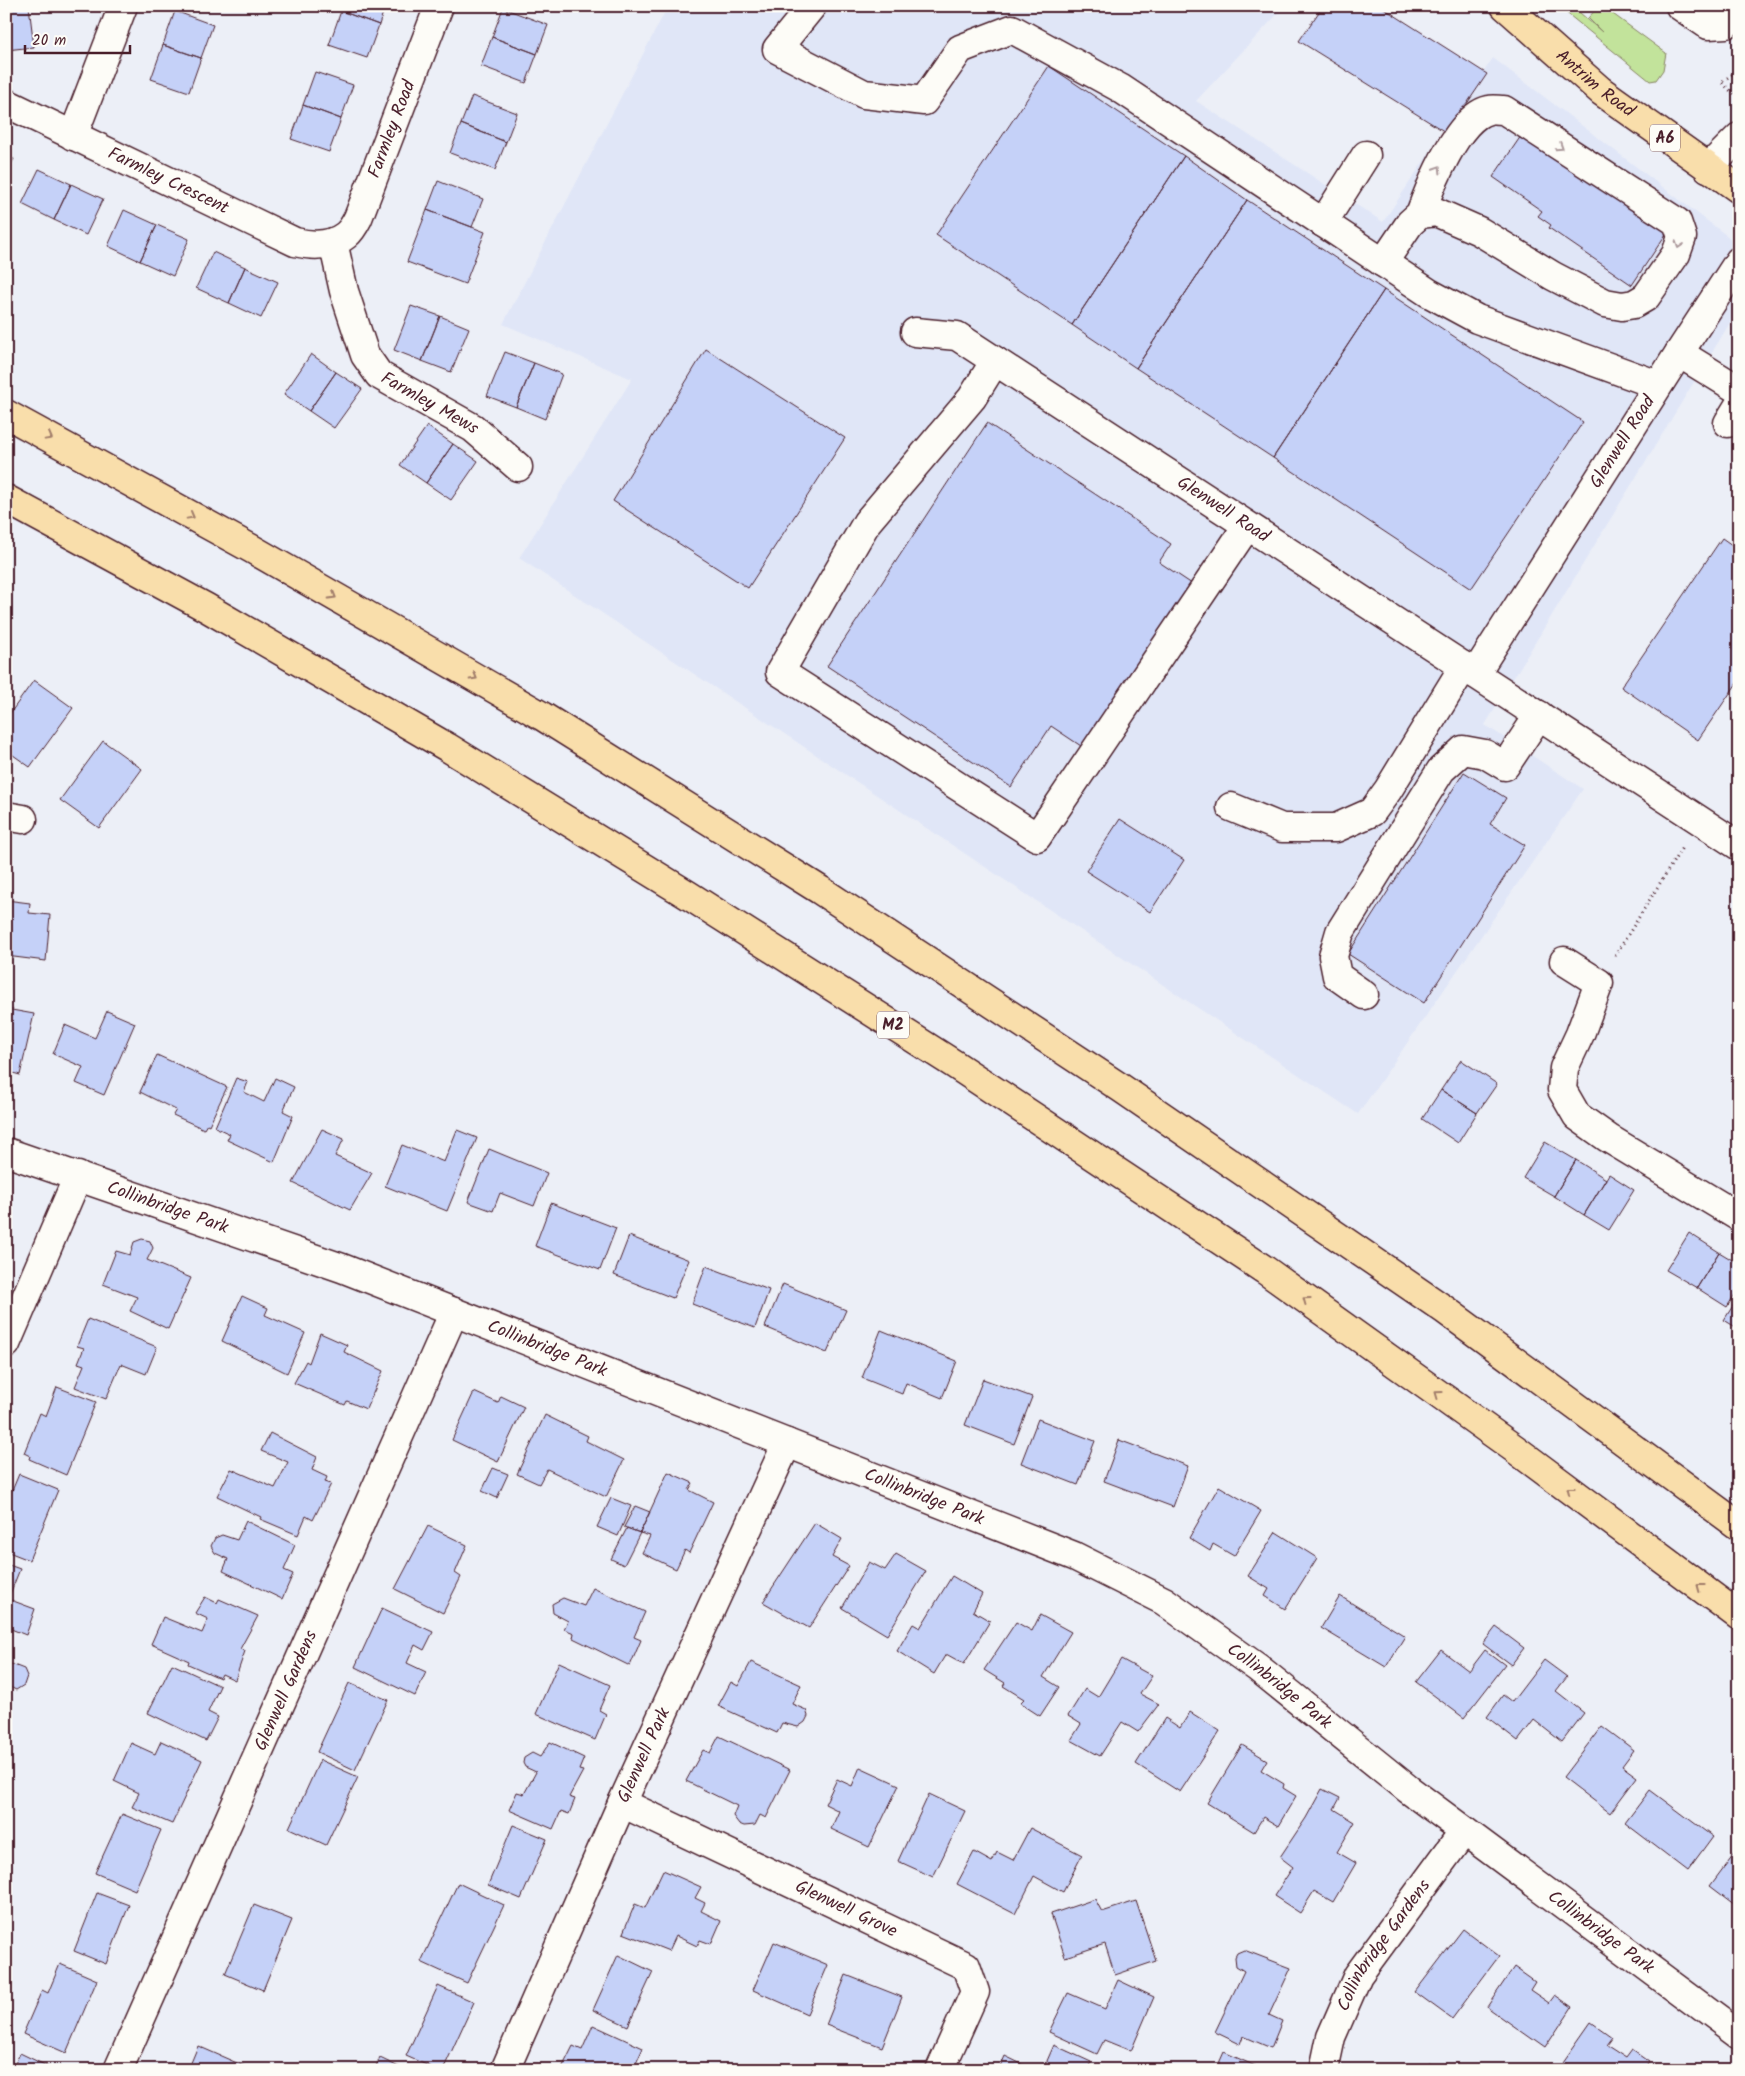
<svg xmlns="http://www.w3.org/2000/svg" width="1745" height="2076" font-family="Kalam,sans-serif">
  <rect width="100%" height="100%" fill="#eceff7"/>
  <filter id="ink" filterUnits="userSpaceOnUse"><feTurbulence type="fractalNoise" baseFrequency=".02" numOctaves="2"/><feDisplacementMap in="SourceGraphic" scale="10" xChannelSelector="R" yChannelSelector="G"/><feConvolveMatrix kernelMatrix="1 2 1 2 8 2 1 2 1" color-interpolation-filters="sRGB"/></filter>
  <g filter="url(#ink)">
    <path fill="#e0e6f7" d="M668,6H1285L1196,101L1383,222L1493,58L1739,245V308L1485,725L1583,789L1358,1114L519,558L632,379L503,324Z"/>
    <path fill="#c2e39b" stroke="#868163" d="M1558,6H1572L1602,32L1588,18L1599,6H1602L1666,53L1663,70L1656,80L1650,81Z"/>
    <path fill="#c5d1f8" stroke="#4a1f2b" d="M6,6H29L34,47L6,50Z
      M343,6H385L379,25L341,11Z
      M1323,6H1380L1487,74L1447,133L1299,41Z
      M1700,6H1726L1718,18Z
      M503,8L548,25L537,54L492,37Z
      M175,11L213,25L201,58L163,45Z
      M341,11L379,25L367,58L329,45Z
      M492,37L537,54L526,83L481,66Z
      M163,45L201,58L189,92L151,79Z
      M1049,66L1184,156L1072,325L936,235Z
      M315,72L353,85L341,119L303,105Z
      M472,96L517,113L506,142L461,124Z
      M303,105L341,119L329,152L291,139Z
      M461,124L506,142L495,170L450,153Z
      M1521,136L1554,159L1559,152L1672,225L1632,285L1549,228L1551,225L1538,216L1542,211L1493,177Z
      M6,155L14,159L6,173Z
      M1184,156L1247,200L1136,368L1072,325Z
      M39,169L71,184L54,220L22,204Z
      M438,181L483,199L472,227L427,210Z
      M71,184L103,199L86,235L54,220Z
      M1247,200L1384,290L1273,458L1136,368Z
      M124,210L157,225L140,261L108,246Z
      M427,210L485,232L465,284L407,262Z
      M157,225L189,239L173,276L140,261Z
      M213,252L245,267L229,303L196,288Z
      M245,267L278,282L261,318L229,303Z
      M1384,290L1583,422L1471,589L1273,458Z
      M411,306L440,316L422,361L394,350Z
      M440,316L469,328L451,372L422,361Z
      M706,349L845,438L748,588L613,501Z
      M505,352L534,363L516,407L487,396Z
      M311,354L336,372L309,411L284,394Z
      M534,363L562,374L545,419L516,407Z
      M336,372L362,389L334,428L309,411Z
      M987,423L1171,544L1159,562L1192,584L1084,748L1051,726L1011,787L827,666Z
      M427,426L453,444L426,483L400,465Z
      M453,444L478,461L451,500L426,483Z
      M1722,538L1739,550V680L1698,740L1621,687Z
      M34,680L73,708L30,767L6,750V719Z
      M103,741L142,769L99,828L60,800Z
      M1464,772L1506,798L1490,824L1525,845L1424,1003L1348,954Z
      M1120,819L1184,860L1150,912L1086,871Z
      M6,900L30,903L29,913L50,915L46,961L6,956Z
      M6,1009L34,1014L20,1075L6,1071Z
      M107,1011L135,1023L104,1095L76,1083L83,1067L53,1054L65,1025L95,1038Z
      M157,1055L227,1087L209,1125L207,1124L204,1129L173,1115L176,1110L140,1092Z
      M1461,1060L1497,1084L1477,1113L1441,1090Z
      M236,1078L248,1082L244,1092L264,1102L275,1078L294,1087L283,1111L293,1116L274,1162L227,1140L230,1134L215,1127Z
      M1441,1090L1477,1113L1458,1143L1422,1119Z
      M322,1129L344,1139L335,1156L372,1173L350,1210L293,1183Z
      M457,1130L477,1138L447,1211L385,1186L402,1145L444,1162Z
      M1545,1142L1576,1160L1554,1196L1523,1178Z
      M489,1149L547,1173L534,1206L500,1193L493,1211L468,1202Z
      M1576,1160L1606,1179L1584,1215L1554,1196Z
      M1609,1174L1634,1190L1609,1230L1584,1215Z
      M551,1203L616,1228L600,1270L535,1246Z
      M1689,1233L1719,1252L1697,1288L1666,1270Z
      M629,1236L689,1260L673,1298L614,1275Z
      M142,1239L150,1241L153,1248L147,1260L191,1278L168,1329L130,1311L137,1297L103,1284L116,1251L130,1255L134,1242Z
      M1719,1252L1739,1264V1288L1727,1307L1697,1288Z
      M706,1266L769,1290L755,1328L692,1304Z
      M783,1284L846,1310L827,1353L765,1327Z
      M242,1296L268,1308L265,1315L305,1333L287,1373L222,1341Z
      M1739,1296V1329L1724,1320Z
      M88,1319L157,1347L146,1374L121,1364L106,1399L75,1387L84,1365L78,1363L84,1348L77,1346Z
      M881,1330L957,1361L942,1398L906,1383L902,1394L862,1378Z
      M320,1333L347,1345L344,1352L383,1371L366,1409L347,1401L345,1405L294,1383L306,1361L309,1363Z
      M983,1379L1032,1397L1014,1444L965,1425Z
      M57,1387L96,1402L66,1475L29,1459L30,1456L24,1453L40,1413L46,1416Z
      M474,1392L498,1403L501,1396L524,1407L498,1462L452,1440Z
      M545,1415L588,1436L586,1441L624,1460L606,1497L547,1469L539,1484L517,1474Z
      M1038,1419L1095,1441L1078,1485L1021,1463Z
      M270,1433L317,1457L312,1470L327,1477L325,1482L331,1484L313,1520L306,1516L298,1535L260,1519L261,1517L217,1496L231,1469L275,1488L288,1462L261,1451Z
      M1119,1440L1188,1466L1173,1507L1104,1481Z
      M493,1468L508,1474L497,1498L482,1491Z
      M668,1472L693,1483L689,1490L713,1502L689,1553L685,1550L676,1569L642,1553L650,1536L640,1533Z
      M19,1474L58,1490L29,1560L6,1551V1505Z
      M1219,1486L1261,1511L1234,1556L1213,1544L1210,1551L1189,1538Z
      M611,1498L631,1506L618,1536L597,1527Z
      M635,1506L650,1512L640,1533L624,1527Z
      M246,1521L295,1545L284,1570L293,1574L282,1599L223,1571L228,1559L215,1553L211,1546L215,1538L222,1535L237,1540Z
      M815,1523L842,1539L832,1557L849,1566L809,1628L763,1602Z
      M428,1526L467,1545L455,1573L461,1577L443,1613L395,1589Z
      M627,1528L640,1533L624,1565L611,1559Z
      M1276,1532L1317,1558L1285,1609L1265,1596L1269,1589L1248,1576Z
      M896,1554L926,1571L887,1635L842,1608L869,1562L885,1570Z
      M6,1564L20,1569L8,1599L35,1609L26,1635L6,1627Z
      M952,1576L982,1594L973,1611L990,1621L964,1664L946,1654L934,1674L897,1651L913,1624L920,1628Z
      M593,1588L645,1612L634,1637L641,1640L630,1666L573,1638L574,1633L564,1629L568,1621L553,1613L552,1604L563,1598L584,1606Z
      M1340,1596L1405,1636L1386,1667L1321,1628Z
      M205,1597L217,1603L219,1599L258,1616L240,1649L245,1651L235,1680L222,1674L220,1678L188,1664L189,1661L151,1644L163,1617L202,1633L208,1619L195,1613Z
      M382,1608L433,1632L424,1650L415,1645L407,1663L426,1672L415,1696L355,1667Z
      M1040,1615L1071,1632L1043,1677L1059,1687L1040,1716L1020,1703L1024,1699L1003,1686L1005,1683L984,1670L1016,1622L1032,1631Z
      M1496,1627L1524,1648L1511,1665L1483,1644Z
      M1441,1650L1469,1671L1485,1650L1505,1665L1464,1718L1416,1682Z
      M1121,1659L1152,1676L1140,1694L1159,1704L1138,1732L1122,1722L1100,1756L1071,1740L1081,1724L1068,1716L1085,1689L1098,1697Z
      M1544,1660L1567,1677L1556,1691L1584,1713L1562,1742L1534,1720L1518,1741L1487,1717L1503,1695L1512,1702Z
      M6,1662L24,1669L27,1676L24,1685L16,1690L6,1685Z
      M559,1662L610,1685L599,1710L606,1714L595,1740L536,1714Z
      M751,1662L801,1685L792,1704L806,1710L808,1716L805,1722L798,1727L782,1723L777,1733L718,1706L731,1682L738,1686Z
      M172,1664L220,1686L208,1712L218,1717L206,1741L148,1713Z
      M349,1683L388,1700L355,1770L317,1752Z
      M1190,1712L1220,1731L1180,1792L1136,1764L1165,1718L1180,1728Z
      M1602,1726L1634,1750L1622,1766L1637,1777L1610,1813L1563,1777Z
      M719,1736L790,1770L766,1818L760,1815L755,1825L744,1826L739,1824L733,1816L737,1806L686,1781L703,1750L710,1753Z
      M161,1741L202,1760L172,1824L132,1807L139,1793L114,1781L131,1743L155,1754Z
      M550,1742L584,1758L579,1770L583,1771L569,1797L575,1799L569,1814L561,1811L553,1829L509,1810L517,1792L524,1794L536,1772L525,1767L523,1763L524,1758L532,1753L540,1757Z
      M1242,1745L1267,1760L1261,1770L1284,1784L1283,1788L1296,1796L1278,1826L1263,1817L1254,1832L1207,1803Z
      M320,1760L358,1777L326,1845L289,1828Z
      M860,1767L899,1785L869,1847L831,1829L839,1811L825,1804L837,1779L852,1786Z
      M1322,1789L1340,1798L1334,1809L1355,1822L1337,1852L1356,1863L1333,1902L1314,1891L1300,1913L1274,1896L1293,1867L1280,1857L1306,1818Z
      M1650,1790L1713,1837L1688,1871L1625,1823Z
      M929,1794L965,1811L933,1877L898,1861Z
      M122,1814L161,1830L135,1890L95,1873Z
      M513,1825L547,1839L521,1899L488,1885Z
      M1030,1828L1082,1855L1063,1892L1034,1876L1015,1914L957,1884L974,1852L992,1862L997,1852L1013,1860Z
      M1739,1847V1908L1710,1886Z
      M663,1870L701,1887L695,1898L705,1903L701,1911L721,1921L711,1944L700,1940L697,1946L676,1936L669,1951L623,1933L635,1904L645,1908Z
      M458,1883L504,1905L467,1983L421,1962Z
      M97,1893L129,1905L106,1964L74,1951Z
      M1095,1899L1102,1912L1136,1901L1156,1961L1115,1975L1105,1944L1065,1957L1051,1914Z
      M254,1905L292,1920L263,1990L225,1974Z
      M1463,1929L1499,1956L1452,2019L1415,1992Z
      M774,1942L828,1965L807,2014L753,1990Z
      M1244,1950L1291,1968L1269,2015L1282,2021L1271,2048L1243,2036L1240,2044L1215,2032L1244,1971L1236,1966L1235,1957L1237,1953Z
      M618,1955L653,1972L628,2026L593,2010Z
      M60,1964L97,1980L66,2053L23,2034L42,1990L48,1993Z
      M1514,1967L1535,1982L1530,1990L1549,2003L1555,1995L1572,2007L1545,2048L1487,2007Z
      M846,1975L902,1997L882,2047L826,2025Z
      M1118,1980L1154,1997L1131,2051L1104,2040L1097,2054L1049,2032L1068,1993L1105,2009Z
      M438,1986L474,2002L443,2070H438L406,2056Z
      M1591,2022L1612,2037L1606,2045L1626,2058L1632,2050L1649,2062L1644,2070H1575L1563,2062Z
      M593,2025L643,2048L633,2070H561L573,2046L582,2050Z
      M1054,2045L1091,2062L1087,2070H1043Z
      M198,2046L253,2070H188Z
      M1224,2052L1262,2069L1216,2070Z
      M20,2053L55,2070H12Z
      M1005,2056L1034,2070H999Z
      M380,2058L405,2070H374Z
      M1429,2063L1450,2070H1426Z"/>
    <g fill="none" stroke-linecap="round" stroke-linejoin="round">
      <defs>
        <g id="minor">
          <path d="M812,6L777,49L864,94L924,101L960,49L1012,29L1120,88L1429,293L1477,319L1658,385"/>
          <path d="M1680,6L1708,25L1726,24L1739,6"/>
          <path id="s1" d="M6,103L295,242C312,246 331,247 346,235C351,231 355,224 358,218L439,6"/>
          <path d="M73,136L123,6"/>
          <path d="M1708,168L1739,137"/>
          <path d="M1323,223L1366,155"/>
          <path id="s2" d="M333,242L344,291L365,355L379,375L473,428L518,467"/>
          <path d="M1383,263L1410,223L1420,214L1436,212L1479,231L1553,276L1605,303L1622,306L1634,304L1646,297L1676,254L1682,237L1677,222L1504,110C1499,110 1493,109 1489,110C1458,116 1430,187 1420,214"/>
          <path id="s3" d="M915,332L957,336L1739,846"/>
          <path d="M1679,353L1739,390"/>
          <path d="M995,361L972,398L867,522L780,672L1037,837L1247,526"/>
          <path d="M1728,423L1739,405"/>
          <path id="s4" d="M1475,674L1679,353L1739,261"/>
          <path d="M1231,807L1282,828H1336L1372,812L1388,790L1464,666"/>
          <path d="M6,816L23,819"/>
          <path d="M1564,961L1599,983L1580,1034L1564,1068L1562,1090L1577,1116L1608,1138L1739,1217"/>
          <path d="M1364,995L1337,976L1333,956L1340,932L1441,770L1463,750L1485,754L1505,766L1539,715"/>
          <path id="s5" d="M6,1152L342,1268L1074,1556L1164,1601L1258,1668L1408,1789L1739,2035"/>
          <path d="M6,1344L78,1176"/>
          <path id="s6" d="M622,1803L966,1966L975,1992L940,2070"/>
          <path id="s7" d="M118,2070L454,1312"/>
          <path id="s8" d="M505,2070L622,1803L787,1443"/>
          <path id="s9" d="M1324,2070L1331,2037L1358,1975L1464,1831"/>
        </g>
        <g id="major">
          <path id="s10" d="M1505,6L1601,91L1739,189"/>
        </g>
        <path id="highway" d="M6,414L252,549L542,716L820,890L1121,1088L1445,1310L1739,1526
          M6,499L207,608L447,747L688,895L954,1064L1265,1270L1515,1449L1739,1616"/>
      </defs>
      <use href="#minor" stroke="#4a1f2b" stroke-width="31"/>
      <use href="#major" stroke="#4a1f2b" stroke-width="31"/>
      <use href="#highway" stroke="#4a1f2b" stroke-width="31"/>
      <path stroke="#4a1f2b" stroke-width="3" stroke-dasharray="1 4" stroke-linecap="butt" d="M1734,94L1721,82L1739,70
        M1615,956L1683,846"/>
      <use href="#minor" stroke="#fdfcf7" stroke-width="28"/>
      <use href="#major" stroke="#f9deab" stroke-width="28"/>
      <use href="#highway" stroke="#f9deab" stroke-width="28"/>
    </g>
    <defs><path id="oneway-chevron" d="M-2-3.5L2.5 0L-2 3.5" fill="none" stroke-width="1.6" stroke-linecap="round" stroke-linejoin="round" transform="scale(1.25)"/></defs>
    <g stroke="#ac999b">
      <use href="#oneway-chevron" transform="translate(1560 147) rotate(33)"/>
      <use href="#oneway-chevron" transform="translate(1438 169) rotate(-58)"/>
      <use href="#oneway-chevron" transform="translate(1679 245) rotate(108)"/>
    </g>
    <g stroke="#a27e6b">
      <use href="#oneway-chevron" transform="translate(49 437) rotate(29)"/>
      <use href="#oneway-chevron" transform="translate(191 516) rotate(29)"/>
      <use href="#oneway-chevron" transform="translate(333 596) rotate(30)"/>
      <use href="#oneway-chevron" transform="translate(474 677) rotate(30)"/>
      <use href="#oneway-chevron" transform="translate(1306 1300) rotate(-144)"/>
      <use href="#oneway-chevron" transform="translate(1438 1394) rotate(-144)"/>
      <use href="#oneway-chevron" transform="translate(1570 1490) rotate(-143)"/>
      <use href="#oneway-chevron" transform="translate(1700 1587) rotate(-143)"/>
    </g>
  </g>
  <g text-anchor="middle" dominant-baseline="central" stroke-width="4" stroke-linejoin="round" paint-order="stroke">
    <g fill="#fdfcf7" stroke="#806168" stroke-width="1">
      <rect x="1650" y="124.5" width="30" height="27" rx="4"/>
      <rect x="877" y="1011.5" width="32" height="27" rx="4"/>
    </g>
    <g font-size="16" font-weight="bold" fill="#4a1f2b">
      <text x="1665" y="138">A6</text>
      <text x="893" y="1025">M2</text>
    </g>
    <g font-size="18" fill="#4a1f2b" stroke="#fdfcf7">
      <text stroke="none"><textPath href="#s10" startOffset="119">Antrim Road</textPath></text>
      <text stroke="none"><textPath href="#s1" startOffset="490">Farmley Road</textPath></text>
      <text stroke="none"><textPath href="#s1" startOffset="180">Farmley Crescent</textPath></text>
      <text stroke="none"><textPath href="#s2" startOffset="200">Farmley Mews</textPath></text>
      <text stroke="none"><textPath href="#s4" startOffset="275">Glenwell Road</textPath></text>
      <text stroke="none"><textPath href="#s3" startOffset="360">Glenwell Road</textPath></text>
      <text stroke="none"><textPath href="#s5" startOffset="171">Collinbridge Park</textPath></text>
      <text stroke="none"><textPath href="#s5" startOffset="576">Collinbridge Park</textPath></text>
      <text stroke="none"><textPath href="#s5" startOffset="981">Collinbridge Park</textPath></text>
      <text stroke="none"><textPath href="#s5" startOffset="1386">Collinbridge Park</textPath></text>
      <text stroke="none"><textPath href="#s7" startOffset="415">Glenwell Gardens</textPath></text>
      <text stroke="none"><textPath href="#s8" startOffset="344">Glenwell Park</textPath></text>
      <text stroke="none"><textPath href="#s6" startOffset="248">Glenwell Grove</textPath></text>
      <text stroke="none"><textPath href="#s5" startOffset="1791">Collinbridge Park</textPath></text>
      <text stroke="none"><textPath href="#s9" startOffset="140">Collinbridge Gardens</textPath></text>
    </g>
  </g>
  <rect width="1745" height="2076" fill="none" stroke="#fdfcf7" stroke-width="25"/>
  <rect x="12" y="12" width="1720" height="2051" fill="none" stroke="#4a1f2b" stroke-width="2" filter="url(#ink)"/>
  <path d="M25 45v8h105v-8" fill="none" stroke="#4a1f2b" stroke-width="2.5"/>
  <text x="32" y="45" font-size="15" fill="#4a1f2b" stroke="#fdfcf7" stroke-width="4" paint-order="stroke">20 m</text>
</svg>
